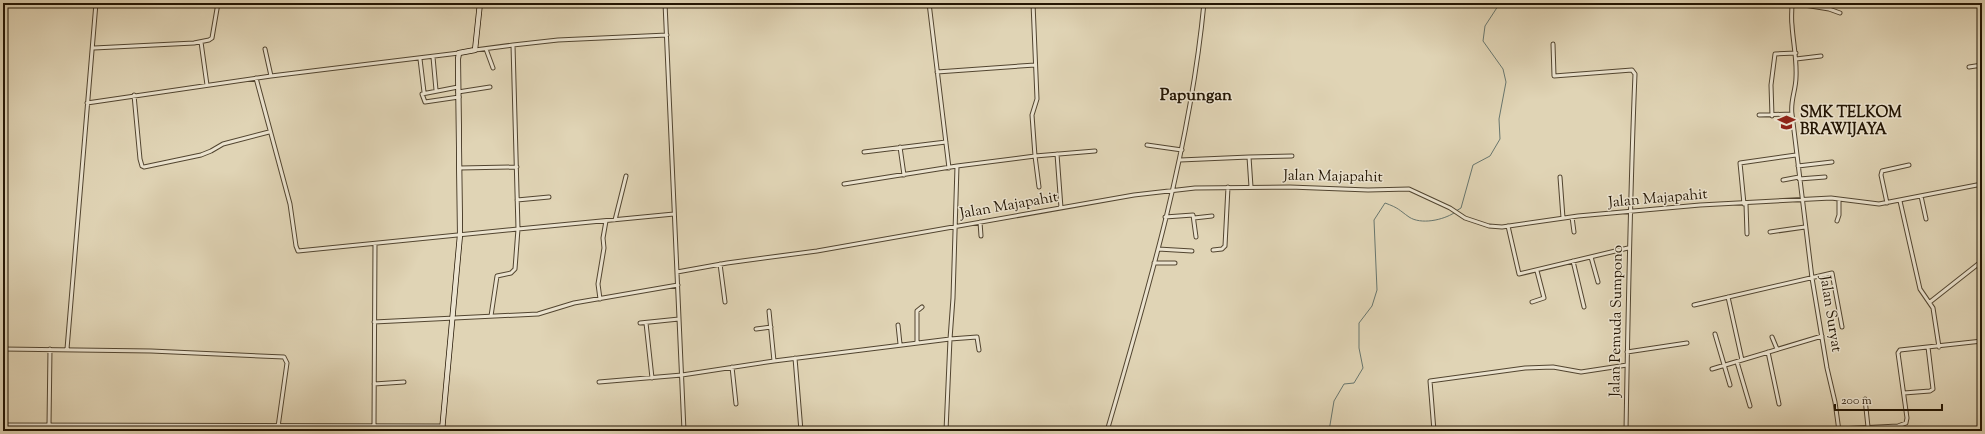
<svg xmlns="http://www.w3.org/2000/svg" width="1985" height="434" font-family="'Sorts Mill Goudy',serif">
  <rect width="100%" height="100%" fill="#e0d4b5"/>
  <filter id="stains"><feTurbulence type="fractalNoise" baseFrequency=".005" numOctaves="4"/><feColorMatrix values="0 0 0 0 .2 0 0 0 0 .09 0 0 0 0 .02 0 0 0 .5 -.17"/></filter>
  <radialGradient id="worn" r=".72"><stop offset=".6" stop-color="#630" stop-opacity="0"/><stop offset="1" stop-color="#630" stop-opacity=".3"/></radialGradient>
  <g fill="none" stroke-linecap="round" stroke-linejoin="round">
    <path stroke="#68766e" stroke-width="1" d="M1456,211L1461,208L1473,165L1490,156L1500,139L1499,119L1506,82L1503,69L1483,41L1485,26L1500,3
      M1329,431L1334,401L1344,384L1354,383L1363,368L1359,348V323L1372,306L1377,290L1374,220L1385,203C1399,208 1399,210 1409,217C1421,225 1443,220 1454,213"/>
    <defs>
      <path id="street" d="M665,3L684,431
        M929,3L949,168
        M1792,3C1792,10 1791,18 1792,25C1793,42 1797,59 1796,77C1796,90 1790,101 1792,114L1812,278L1827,368L1835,402L1839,431
        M1792,3L1829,9L1840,13
        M1829,9L1830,3
        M201,42L207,85
        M1553,44L1554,76L1632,70L1635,74C1630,193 1628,312 1626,431
        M513,45L558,40L667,35
        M94,48L194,43L209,40L212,38L218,3
        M265,49L271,76
        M486,49L493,68
        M433,57L436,90
        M420,59L424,92
        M1796,59L1821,56
        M1969,67L1982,65
        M937,72L1035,65
        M256,78L290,204L296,246L298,251L518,229L513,45L475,50
        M458,87L422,94L425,102L459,97
        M458,92L490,87
        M134,95L140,159L142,166L144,167L201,155L211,151L223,144L269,132
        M87,103L271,76L459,53
        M1759,115L1792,114
        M1772,116L1771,85L1775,54L1796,53
        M1147,145L1182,150
        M900,147L904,175
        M864,152L946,142
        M1057,154L1061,208
        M1249,157L1292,156
        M1180,160L1249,157L1251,187
        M1798,166L1832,162
        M460,168L517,167
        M1560,177L1563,218
        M1799,179L1825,177
        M1783,180L1799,177
        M844,184L957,166
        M1039,187L1035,156L1095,151
        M1921,196L1926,219
        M517,200L549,197
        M1900,201L1920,289L1933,308L1939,347
        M1887,203L1881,175L1882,171L1909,165
        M1744,204L1740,163L1796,155
        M1746,204L1747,234
        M1165,217L1193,215L1196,237
        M1572,217L1574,232
        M1194,218L1212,216
        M615,220L626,176
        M1837,221L1839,215V199
        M980,222L981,236
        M1508,226L1519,274L1628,248
        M1770,232L1805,227
        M1158,249L1192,251
        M1213,250L1222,249L1225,246L1228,187
        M1591,257L1598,282
        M1573,261L1584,307
        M1981,261L1982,253
        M1154,263H1175
        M720,264L725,302
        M677,272L727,263L817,251L1134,195L1195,188L1290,187L1368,190L1409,189L1450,208L1465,218L1489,226L1502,227L1578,216L1700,205L1831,198L1879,204L1982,184
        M1980,292H1982
        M1728,297L1742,360
        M600,299L598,284L604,248L603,238L606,221
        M1532,302L1544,298L1537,271
        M1930,302L1982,261
        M1694,305L1832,273L1842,327
        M769,311L774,361
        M491,316L497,276L511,273L515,269L518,229L674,214
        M374,322L538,314L574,303L678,285
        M640,323L679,319
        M646,323L652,378
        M898,325L900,344
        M756,329L771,327
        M1715,334L1730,385
        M1772,337L1777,349
        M917,342V311L922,307
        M3,349L151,351L284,357L287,363L278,427
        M67,349L96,3
        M1627,352L1687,343
        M1768,352L1779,404
        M795,358L801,431
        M1737,362L1750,406
        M732,367L736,404
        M1712,369L1822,336
        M599,382L682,375L774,361L950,339L953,298L957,166L1035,156L1032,115L1037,99L1033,3
        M374,384L404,382
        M1904,393L1930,391L1933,389L1928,347
        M1865,399L1868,427
        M3,425L443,426
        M49,425L50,349
        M374,426L375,244
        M1839,429L1898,426L1906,423L1907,418L1898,353L1900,350L1982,341
        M946,431L950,339L977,337L979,350
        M1107,431C1148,291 1190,149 1204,3
        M1434,431L1430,381L1525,368L1553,367L1581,372L1627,365"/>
      <path id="secondary" d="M442,431L460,235L458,59L459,53L475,50L480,3"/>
    </defs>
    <use href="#street" stroke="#524530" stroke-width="5"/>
    <use href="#secondary" stroke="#231503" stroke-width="6"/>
    <use href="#street" stroke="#ebe3cf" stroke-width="3"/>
    <use href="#secondary" stroke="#ebe3cf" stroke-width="4.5"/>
    <path stroke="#231503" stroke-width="1" stroke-dasharray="7 7" stroke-linecap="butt" d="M1982,431V430"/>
  </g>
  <defs>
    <symbol id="school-bare" viewBox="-9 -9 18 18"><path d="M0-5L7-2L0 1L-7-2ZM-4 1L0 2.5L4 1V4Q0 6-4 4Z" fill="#8f2418" stroke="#ebe3cf" stroke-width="2.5" paint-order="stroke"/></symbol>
  </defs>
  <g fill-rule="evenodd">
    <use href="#school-bare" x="1774" y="110" width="25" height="25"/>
  </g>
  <g text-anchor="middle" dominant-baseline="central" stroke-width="3" stroke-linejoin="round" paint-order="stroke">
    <g font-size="15" font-weight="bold" fill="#231503" stroke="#ebe3cf" text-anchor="start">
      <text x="1800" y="113">SMK TELKOM<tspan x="1800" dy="17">BRAWIJAYA</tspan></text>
    </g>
    <g font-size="15" fill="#231503" stroke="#ebe3cf">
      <text transform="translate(1333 177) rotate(1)">Jalan Majapahit</text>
      <text transform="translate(1658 199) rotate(-5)">Jalan Majapahit</text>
      <text transform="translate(1009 206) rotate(-10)">Jalan Majapahit</text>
      <text transform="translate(1830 314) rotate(81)">Jalan Suryat</text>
      <text transform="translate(1617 321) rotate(-89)">Jalan Pemuda Sumpono</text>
    </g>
    <g font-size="17" font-weight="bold" fill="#231503" stroke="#ebe3cf">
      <text x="1196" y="96">Papungan</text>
    </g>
  </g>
  <rect width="1985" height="434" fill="none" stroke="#e0d4b5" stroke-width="16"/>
  <rect x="4" y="4" width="1977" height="426" fill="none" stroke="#231503" stroke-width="2"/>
  <rect x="8" y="8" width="1969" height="418" fill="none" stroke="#231503"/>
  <path d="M1835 404v6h107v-6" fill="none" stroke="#231503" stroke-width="2"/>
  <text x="1841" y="404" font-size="12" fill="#231503" stroke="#ebe3cf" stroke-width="3" paint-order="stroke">200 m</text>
  <rect width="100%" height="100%" filter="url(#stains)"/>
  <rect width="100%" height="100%" fill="url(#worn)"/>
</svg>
